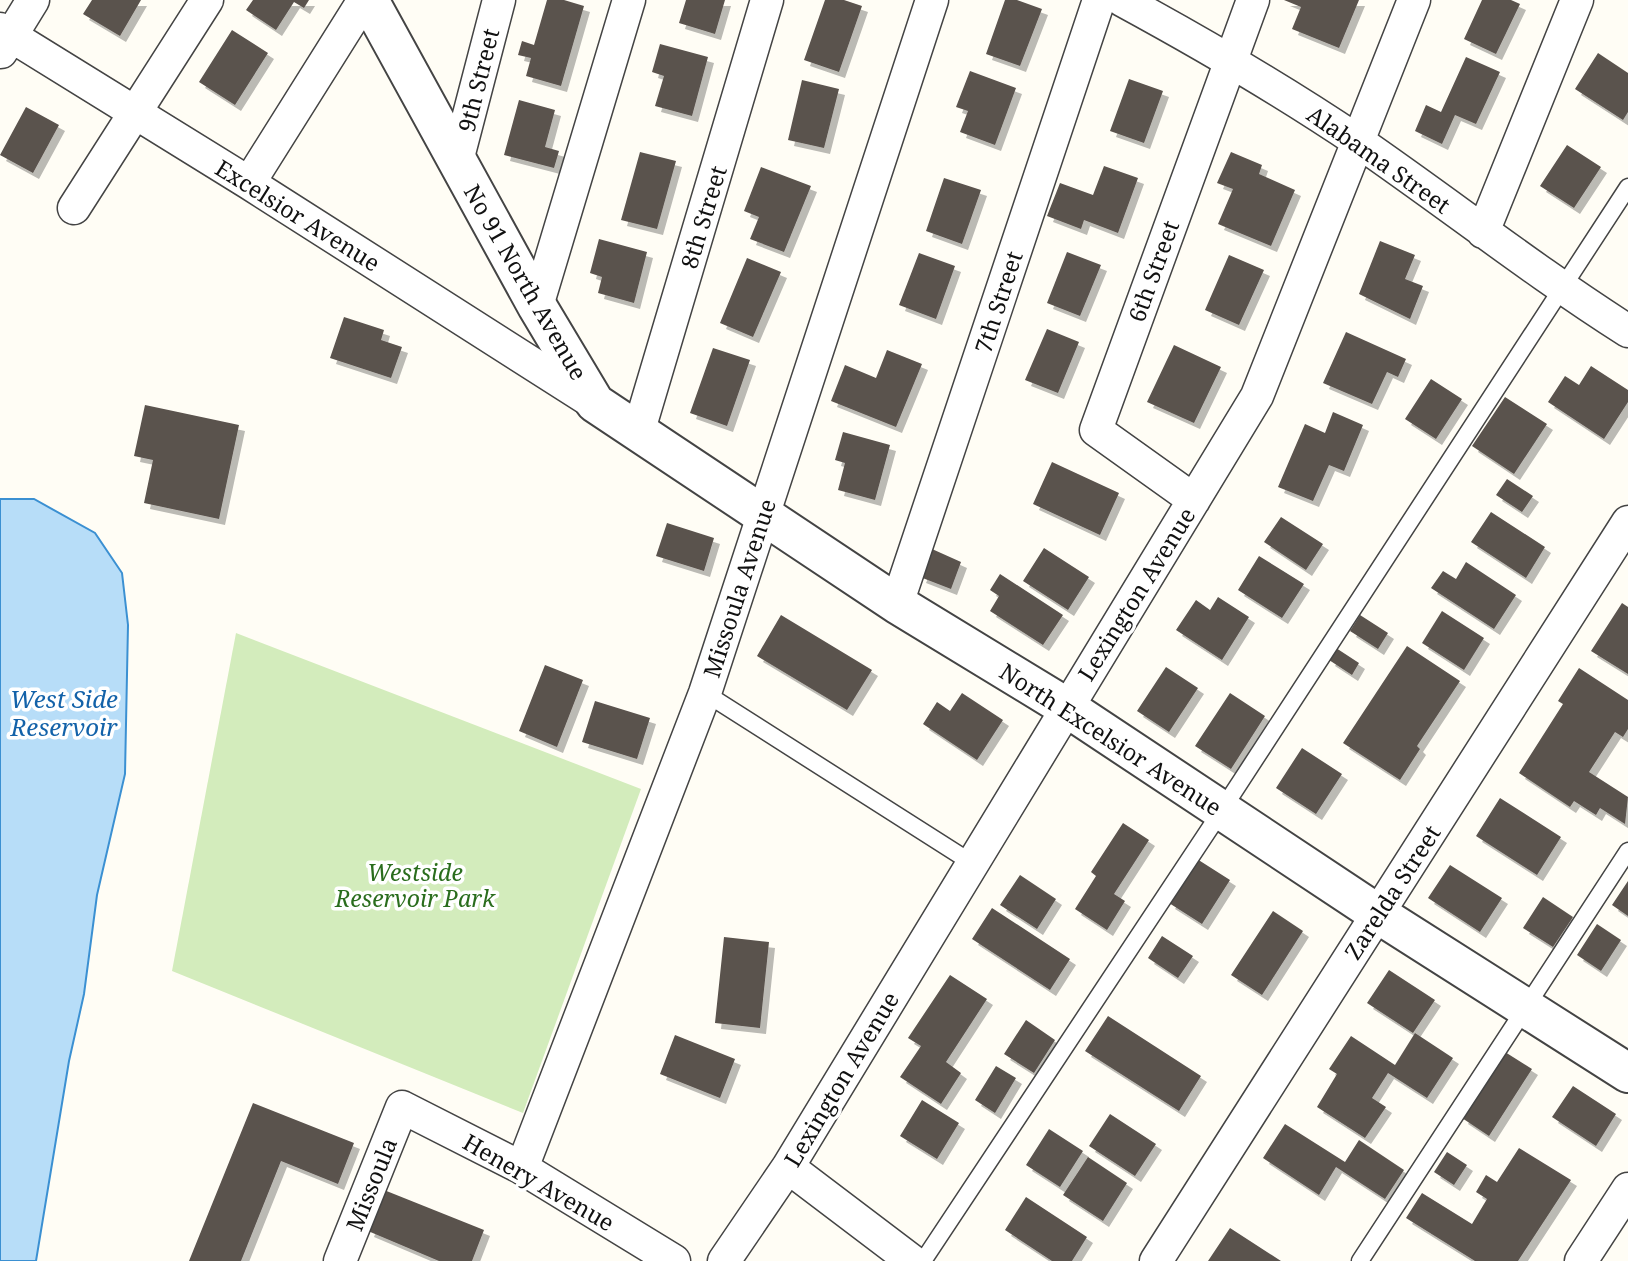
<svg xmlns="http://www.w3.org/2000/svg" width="1628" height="1261" font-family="'Noto Serif',serif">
  <defs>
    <filter id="shadow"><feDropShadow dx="6" dy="6" stdDeviation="0" flood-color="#0004"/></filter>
  </defs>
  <rect width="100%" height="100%" fill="#fffdf5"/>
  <path fill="#d3ecbc" d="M236,633L641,789L523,1113L172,971Z"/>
  <path fill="#b7ddf8" stroke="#3b90d2" stroke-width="2" d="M0,499H34L95,533L122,573L128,625L125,774L97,895L84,994L69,1061L36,1261H0Z"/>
  <path fill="#5a524d" filter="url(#shadow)" d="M92,0H141L120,36L83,14Z
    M253,0H309L304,8L294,2L276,30L246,10Z
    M547,0H564L584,6L561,86L526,76L531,58L518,55L522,41L534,45Z
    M686,0H725L715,34L679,23Z
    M825,0H844L862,6L839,72L804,60Z
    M1005,0H1017L1042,9L1020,66L986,54Z
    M1284,0H1359L1339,48L1292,29L1301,7Z
    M1482,0H1511L1520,4L1496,54L1464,39Z
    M232,30L268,53L235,105L199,82Z
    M660,44L708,57L692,116L655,106L664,76L652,72Z
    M1598,53L1628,73V112L1623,120L1575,89Z
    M1466,57L1500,72L1476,124L1455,115L1442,144L1415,131L1426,105L1441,112Z
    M970,71L1016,88L995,145L960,132L968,111L956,107Z
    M1129,79L1163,91L1144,143L1110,131Z
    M802,80L839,89L824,148L788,140Z
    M519,100L555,110L545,147L559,151L554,168L504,155Z
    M26,107L59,125L33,173L0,155Z
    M1567,145L1601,167L1574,208L1540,186Z
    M640,152L676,161L657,229L621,220Z
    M1231,152L1262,165L1259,174L1295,190L1271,246L1218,224L1233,189L1217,183Z
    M1104,166L1138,178L1118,233L1084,220L1081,229L1047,216L1060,183L1093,195Z
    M761,167L811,186L784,252L750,239L759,217L744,211Z
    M944,178L981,190L962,244L926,231Z
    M599,239L647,252L634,303L598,293L602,277L590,273Z
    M1380,241L1415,255L1405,279L1423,286L1410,319L1359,294Z
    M1067,252L1101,265L1080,316L1047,303Z
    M919,253L955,266L936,319L899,305Z
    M1229,255L1264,270L1239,325L1205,310Z
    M747,258L781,272L753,337L720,323Z
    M344,317L384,330L381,340L402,347L391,378L330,358Z
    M1047,329L1079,342L1058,393L1025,380Z
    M1346,332L1406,359L1398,377L1387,372L1372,404L1323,383Z
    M1174,345L1221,367L1194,423L1147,402Z
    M713,348L750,360L727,426L690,413Z
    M887,350L922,364L896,427L831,401L845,365L876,378Z
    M1591,366L1628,390V402L1604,439L1548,402L1565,376L1579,385Z
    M1431,379L1462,399L1436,439L1405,419Z
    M1505,397L1547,424L1514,474L1472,446Z
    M145,405L239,425L219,519L144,503L153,460L134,456Z
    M1333,412L1363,425L1344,471L1329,465L1313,501L1278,487L1305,424L1325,433Z
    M843,432L890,445L875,500L838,490L845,463L835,460Z
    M1052,462L1119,493L1100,535L1033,504Z
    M1507,479L1533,496L1522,512L1496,495Z
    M1491,512L1545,547L1526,578L1471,542Z
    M1281,517L1323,544L1306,570L1264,542Z
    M667,523L714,538L704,571L656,556Z
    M1044,548L1089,577L1068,610L1023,581Z
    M932,549L961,562L951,589L920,577Z
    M1259,556L1304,584L1282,618L1238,590Z
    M1466,562L1516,595L1494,629L1431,588L1443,571L1456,579Z
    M1000,574L1063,615L1043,645L990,611L999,596L990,590Z
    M1218,597L1249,617L1222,660L1176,630L1196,600L1210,610Z
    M1622,603L1628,607V674L1591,651Z
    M1442,611L1484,638L1464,670L1422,643Z
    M781,615L872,670L847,710L757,656Z
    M1360,615L1388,633L1378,649L1350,631Z
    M1407,646L1460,681L1417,746L1420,749L1400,780L1343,743Z
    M1336,648L1359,663L1352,675L1329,660Z
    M545,665L583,680L557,747L519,731Z
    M1166,667L1198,688L1169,732L1137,711Z
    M1579,668L1628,700V729L1623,737L1615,732L1589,772L1628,797L1625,824L1600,808L1596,815L1574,801L1570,807L1519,773L1563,704L1558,701Z
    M962,693L1003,720L977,760L923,724L937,702L950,711Z
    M1230,693L1265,716L1231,769L1195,746Z
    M595,701L650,718L637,759L582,742Z
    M1302,748L1342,774L1316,814L1276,788Z
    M1500,798L1561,837L1537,875L1476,836Z
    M1123,823L1149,840L1114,894L1125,901L1107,930L1075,909L1096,876L1091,872Z
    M1197,859L1230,880L1202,924L1169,903Z
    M1450,865L1502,898L1480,932L1428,898Z
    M1020,875L1056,899L1037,929L1000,905Z
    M1628,881V916L1612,905Z
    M1543,897L1573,917L1553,947L1523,928Z
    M992,908L1070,959L1050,990L972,939Z
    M1273,911L1303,931L1262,995L1231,975Z
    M1597,924L1621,940L1601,971L1577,955Z
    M1162,936L1193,956L1178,978L1148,958Z
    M724,937L769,942L760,1028L715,1023Z
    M1389,970L1435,1000L1413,1033L1367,1003Z
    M950,975L987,999L946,1062L961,1073L941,1104L900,1077L921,1046L908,1038Z
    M1108,1016L1201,1076L1179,1111L1085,1051Z
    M1026,1020L1055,1040L1034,1073L1004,1054Z
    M1415,1033L1453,1058L1427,1098L1388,1073L1372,1098L1386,1107L1365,1138L1317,1107L1337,1074L1329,1069L1351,1036L1395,1065Z
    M675,1035L735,1059L720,1098L660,1074Z
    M1505,1052L1532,1069L1489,1136L1462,1118Z
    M996,1066L1016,1078L995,1113L975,1100Z
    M1573,1086L1616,1114L1596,1146L1552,1117Z
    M922,1100L959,1123L937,1159L900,1136Z
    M253,1103L354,1143L338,1184L281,1161L241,1261H189Z
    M1110,1114L1156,1144L1135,1176L1089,1146Z
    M1285,1124L1345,1162L1359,1140L1404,1170L1385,1199L1336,1167L1319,1195L1263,1158Z
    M1049,1129L1083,1151L1060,1187L1026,1165Z
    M1519,1148L1571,1180L1518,1261H1475L1406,1218L1422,1193L1472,1224L1487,1199L1476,1192L1486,1175L1497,1182Z
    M1447,1152L1467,1165L1454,1185L1434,1172Z
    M1088,1157L1127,1183L1103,1221L1063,1195Z
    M384,1190L484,1230L472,1261H439L368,1231Z
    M1026,1197L1087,1237L1072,1261H1052L1005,1230Z
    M1230,1228L1281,1261H1208Z"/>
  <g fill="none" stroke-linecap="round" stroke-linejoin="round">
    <defs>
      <path id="service" d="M705,693L972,863
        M923,1261L1222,810L1628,187
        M1360,1261L1628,851"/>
      <path id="minor" d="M1122,0C1203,44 1282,90 1359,142C1449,204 1535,272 1628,331
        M0,29L249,183L594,403
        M1,52L33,0
        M457,161L499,0
        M249,183L364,0
        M74,208L207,0
        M1483,232L1577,0
        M537,306L629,0
        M638,433L767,0
        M1194,500L1096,430L1253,0
        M897,604L1099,0
        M788,1167L912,1261
        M522,1168L705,693L932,0
        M340,1261L402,1107L522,1168L674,1261
        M724,1261L788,1167L1257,396L1414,0
        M1156,1261L1628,522
        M1581,1261L1628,1189"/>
      <path id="tertiary" d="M369,0L537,306L595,403L897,604L1066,707L1378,914L1628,1073"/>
    </defs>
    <use href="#service" stroke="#444" stroke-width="19"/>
    <use href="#minor" stroke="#444" stroke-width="35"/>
    <use href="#tertiary" stroke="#444" stroke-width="42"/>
    <use href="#service" stroke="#fff" stroke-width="16"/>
    <use href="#minor" stroke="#fff" stroke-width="32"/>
    <use href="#tertiary" stroke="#fff" stroke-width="38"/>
  </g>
  <g text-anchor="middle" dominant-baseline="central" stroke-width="7" stroke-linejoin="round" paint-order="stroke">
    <g font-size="23" fill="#111" stroke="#fff">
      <text transform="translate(478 80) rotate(-76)">9th Street</text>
      <text transform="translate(1379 159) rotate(35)">Alabama Street</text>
      <text transform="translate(298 215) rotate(32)">Excelsior Avenue</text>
      <text transform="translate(703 217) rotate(-73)">8th Street</text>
      <text transform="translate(1153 271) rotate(-70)">6th Street</text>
      <text transform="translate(526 282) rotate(60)">No 91 North Avenue</text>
      <text transform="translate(998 302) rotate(-72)">7th Street</text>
      <text transform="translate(739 588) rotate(-72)">Missoula Avenue</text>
      <text transform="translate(1136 594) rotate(-58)">Lexington Avenue</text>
      <text transform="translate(1111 739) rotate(33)">North Excelsior Avenue</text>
      <text transform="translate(1392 892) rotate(-57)">Zarelda Street</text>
      <text transform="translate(841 1079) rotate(-59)">Lexington Avenue</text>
      <text transform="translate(539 1182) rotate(30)">Henery Avenue</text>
      <text transform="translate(371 1184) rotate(-68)">Missoula</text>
    </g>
    <g font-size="23" font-style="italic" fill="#2a6d1d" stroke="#fff">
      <text x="415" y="872">Westside<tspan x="415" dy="26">Reservoir Park</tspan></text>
    </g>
    <g font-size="24" font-style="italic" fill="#1362a9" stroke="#fff">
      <text x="64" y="698">West Side<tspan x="64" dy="28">Reservoir</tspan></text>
    </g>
  </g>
</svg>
